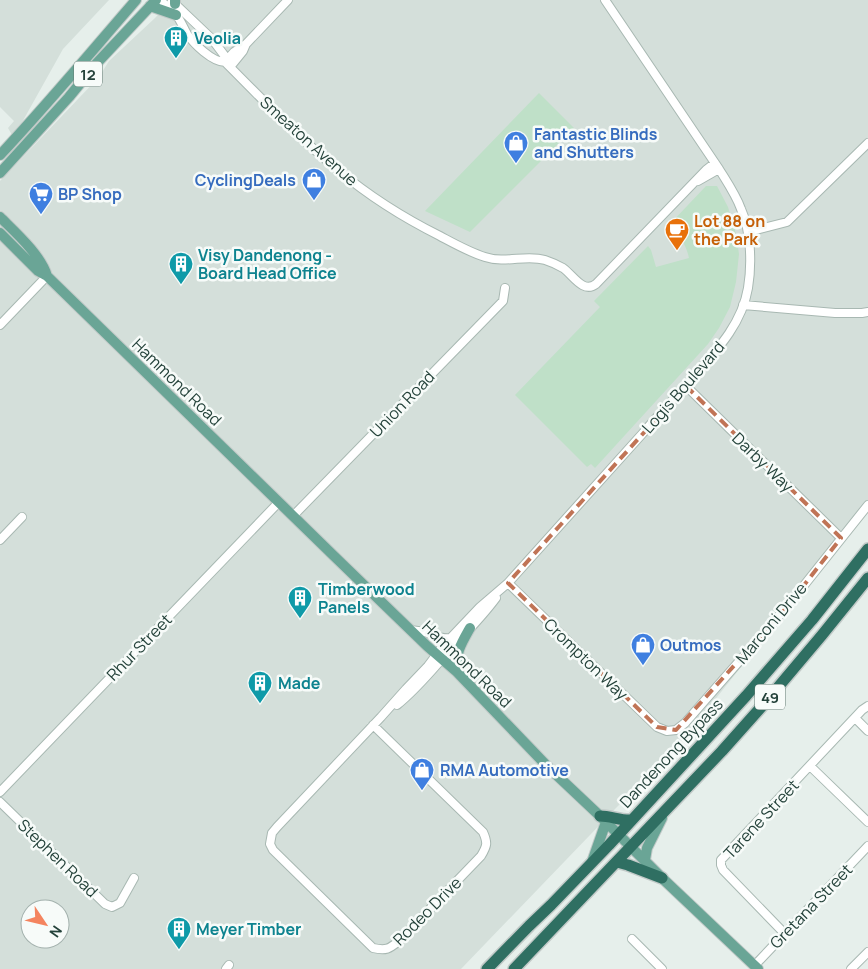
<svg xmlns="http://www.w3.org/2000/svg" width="868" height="969" font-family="Manrope,sans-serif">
  <rect width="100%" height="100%" fill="#e6efeb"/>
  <path fill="#d4dfda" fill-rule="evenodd" d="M0,0H109L63,49L20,126L12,135L8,128L14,121L0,107Z
    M172,0H868V513L741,667L678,746L615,809L461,969H0V181L99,77L109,61L155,18ZM30,909H60V939H30Z"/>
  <path fill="#bfe0c8" d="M539,93L574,128L470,232L425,211Z
    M706,186H717L728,207L736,234L739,254L736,282L730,307L719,328L708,344L595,468L591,464L587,467L515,395L600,307L594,301L648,246L651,250L656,267L689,258C686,244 679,234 669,225Z"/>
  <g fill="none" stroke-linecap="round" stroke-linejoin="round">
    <defs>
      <path id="minor" d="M159,0C165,4 170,8 175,13C180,19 183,27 187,34C194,44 212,62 225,62C262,99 298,137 338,170C369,196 404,218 440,236C455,244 469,252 485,257C506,264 526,254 545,260C551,262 558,265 563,268C573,275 583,294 596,284L706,170L715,163
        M172,1L212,39L224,55L225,62
        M225,62L234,52L246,44
        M230,67L243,51L246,44L288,0
        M698,181L719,169
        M748,232L787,222L868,143
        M743,305L835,313H862L868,312
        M0,325L47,276
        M686,386L841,538
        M293,516L503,301L505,288
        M0,540L22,517
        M508,583L657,727L667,731L676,730L685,723L786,608L868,505
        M411,630C416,631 421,631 425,632C434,635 442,640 451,638
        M397,705C417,689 432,670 449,651C465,634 482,617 496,598
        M855,718L868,731
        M373,725L483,832C488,843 487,846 481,856L399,941C389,949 386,951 373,948L273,850L270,844L272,833L277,827L381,717L406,689L428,666L443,646L480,607L508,583C553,533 598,483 643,433C659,414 677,396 693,377C717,350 742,324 748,288C752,264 751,231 741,209C736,195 727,182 719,169L605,0
        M810,766L868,822
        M0,792L279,502
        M0,802L105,904L112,907L120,903L134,878
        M785,934L723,870L721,865V860L862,710L868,706
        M632,939L662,969
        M755,965L868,846
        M226,969L229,965
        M851,969L868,952"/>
      <path id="major" d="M175,0V4
        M150,6L176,15
        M0,155C47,105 91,52 136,0
        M0,173L69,97L96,64L156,0
        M0,217C15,232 41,255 47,276
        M0,233L38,271L47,276L334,556L427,646L457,672L547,766L600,816L662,878L758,969
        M457,672C455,653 461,644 470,628
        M645,860L647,848L662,818
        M592,862L606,822"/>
      <path id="highway" d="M600,816C611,816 621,821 632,820
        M617,862L628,865L662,878
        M487,969L529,926L551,905L609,845L746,696L812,620L868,549
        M514,969L722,751L763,705L822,635L868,578"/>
    </defs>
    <use href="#minor" stroke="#a8b8b2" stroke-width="10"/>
    <use href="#major" stroke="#c2cac8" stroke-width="12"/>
    <use href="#highway" stroke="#c2cac8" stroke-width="14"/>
    <use href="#minor" stroke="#fff" stroke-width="8"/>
    <use href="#major" stroke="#6aa596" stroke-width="10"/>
    <use href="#highway" stroke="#2f6f62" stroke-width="11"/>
  </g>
  <path fill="none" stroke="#c07456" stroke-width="4" stroke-dasharray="10 6" stroke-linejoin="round" d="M686,386L841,538L786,608L676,730L657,727L508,583Z"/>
  <defs>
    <symbol id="building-pin" viewBox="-11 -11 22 30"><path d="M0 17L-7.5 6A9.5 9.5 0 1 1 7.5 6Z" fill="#0f9aa8" stroke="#f7fbf9"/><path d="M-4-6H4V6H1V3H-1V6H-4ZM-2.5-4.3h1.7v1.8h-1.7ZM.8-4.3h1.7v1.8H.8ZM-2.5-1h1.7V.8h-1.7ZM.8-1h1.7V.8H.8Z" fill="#fff"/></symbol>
    <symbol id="shop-pin" viewBox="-11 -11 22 30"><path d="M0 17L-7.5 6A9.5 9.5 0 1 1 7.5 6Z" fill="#3f7fe0" stroke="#f7fbf9"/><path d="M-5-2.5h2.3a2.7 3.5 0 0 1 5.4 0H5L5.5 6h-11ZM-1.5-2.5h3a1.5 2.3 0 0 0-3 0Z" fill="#fff"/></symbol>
    <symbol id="supermarket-pin" viewBox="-11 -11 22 30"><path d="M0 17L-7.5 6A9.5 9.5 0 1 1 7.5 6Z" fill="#3f7fe0" stroke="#f7fbf9"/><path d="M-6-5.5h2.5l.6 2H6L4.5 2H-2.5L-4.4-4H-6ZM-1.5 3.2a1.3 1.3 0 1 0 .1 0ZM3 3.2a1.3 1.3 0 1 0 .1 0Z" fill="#fff"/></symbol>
    <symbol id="cafe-pin" viewBox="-11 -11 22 30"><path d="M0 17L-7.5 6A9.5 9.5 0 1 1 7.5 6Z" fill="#e8710a" stroke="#f7fbf9"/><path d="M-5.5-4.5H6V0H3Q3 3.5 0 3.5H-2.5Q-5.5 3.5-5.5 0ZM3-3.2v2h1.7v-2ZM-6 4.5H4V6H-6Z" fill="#fff"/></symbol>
  </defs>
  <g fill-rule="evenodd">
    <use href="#building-pin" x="162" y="24" width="28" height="38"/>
    <use href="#shop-pin" x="502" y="129" width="28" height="38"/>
    <use href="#shop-pin" x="300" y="166" width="28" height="38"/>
    <use href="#supermarket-pin" x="27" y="180" width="28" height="38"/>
    <use href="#cafe-pin" x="663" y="216" width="28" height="38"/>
    <use href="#building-pin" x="167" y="250" width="28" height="38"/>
    <use href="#building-pin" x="286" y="584" width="28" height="38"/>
    <use href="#shop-pin" x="629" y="631" width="28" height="38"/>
    <use href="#building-pin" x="246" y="669" width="28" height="38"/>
    <use href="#shop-pin" x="408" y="756" width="28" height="38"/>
    <use href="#building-pin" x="165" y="915" width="28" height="38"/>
  </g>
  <g text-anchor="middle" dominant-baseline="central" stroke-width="5" stroke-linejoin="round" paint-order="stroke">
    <g fill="#f7fbf9" stroke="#637a73" stroke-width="1">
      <rect x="74" y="61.5" width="28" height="25" rx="4"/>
      <rect x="755" y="684.5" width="30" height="25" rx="4"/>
    </g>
    <g font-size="15" font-weight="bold" fill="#24423a">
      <text x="88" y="74">12</text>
      <text x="770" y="697">49</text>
    </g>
    <g font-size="16" font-weight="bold" fill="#0d838f" stroke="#f7fbf9" text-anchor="start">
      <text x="194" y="38">Veolia</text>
      <text x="198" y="255">Visy Dandenong -<tspan x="198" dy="18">Board Head Office</tspan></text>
      <text x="318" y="589">Timberwood<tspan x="318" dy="18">Panels</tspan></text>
      <text x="278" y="683">Made</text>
      <text x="196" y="929">Meyer Timber</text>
    </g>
    <g font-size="16" font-weight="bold" fill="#366cbe" stroke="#f7fbf9" text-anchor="start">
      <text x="534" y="134">Fantastic Blinds<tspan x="534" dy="18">and Shutters</tspan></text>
      <text x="296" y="180" text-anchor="end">CyclingDeals</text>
      <text x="58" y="194">BP Shop</text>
      <text x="660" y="645">Outmos</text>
      <text x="440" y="770">RMA Automotive</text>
    </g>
    <g font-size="16" fill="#24423a" stroke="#f7fbf9">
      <text transform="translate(309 141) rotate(42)">Smeaton Avenue</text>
      <text transform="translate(177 382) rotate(44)">Hammond Road</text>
      <text transform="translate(683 387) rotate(-49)">Logis Boulevard</text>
      <text transform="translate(402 404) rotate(-46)">Union Road</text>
      <text transform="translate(763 462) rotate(44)">Darby Way</text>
      <text transform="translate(771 623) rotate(-50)">Marconi Drive</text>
      <text transform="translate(139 647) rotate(-46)">Rhur Street</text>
      <text transform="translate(586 659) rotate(44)">Crompton Way</text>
      <text transform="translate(467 664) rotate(44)">Hammond Road</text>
      <text transform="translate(671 753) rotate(-47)">Dandenong Bypass</text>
      <text transform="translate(761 819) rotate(-47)">Tarene Street</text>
      <text transform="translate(58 858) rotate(44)">Stephen Road</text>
      <text transform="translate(811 906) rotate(-46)">Gretana Street</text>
      <text transform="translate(427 911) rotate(-45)">Rodeo Drive</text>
    </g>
    <g font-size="16" font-weight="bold" fill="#c56008" stroke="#f7fbf9" text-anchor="start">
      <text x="694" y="221">Lot 88 on<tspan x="694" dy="18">the Park</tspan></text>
    </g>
  </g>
  <g transform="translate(45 924) rotate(125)"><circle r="24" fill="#f7fbf9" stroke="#a3b1ad"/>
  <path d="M0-4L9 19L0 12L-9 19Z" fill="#f4845f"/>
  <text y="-8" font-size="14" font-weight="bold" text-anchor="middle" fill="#24423a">N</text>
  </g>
</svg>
